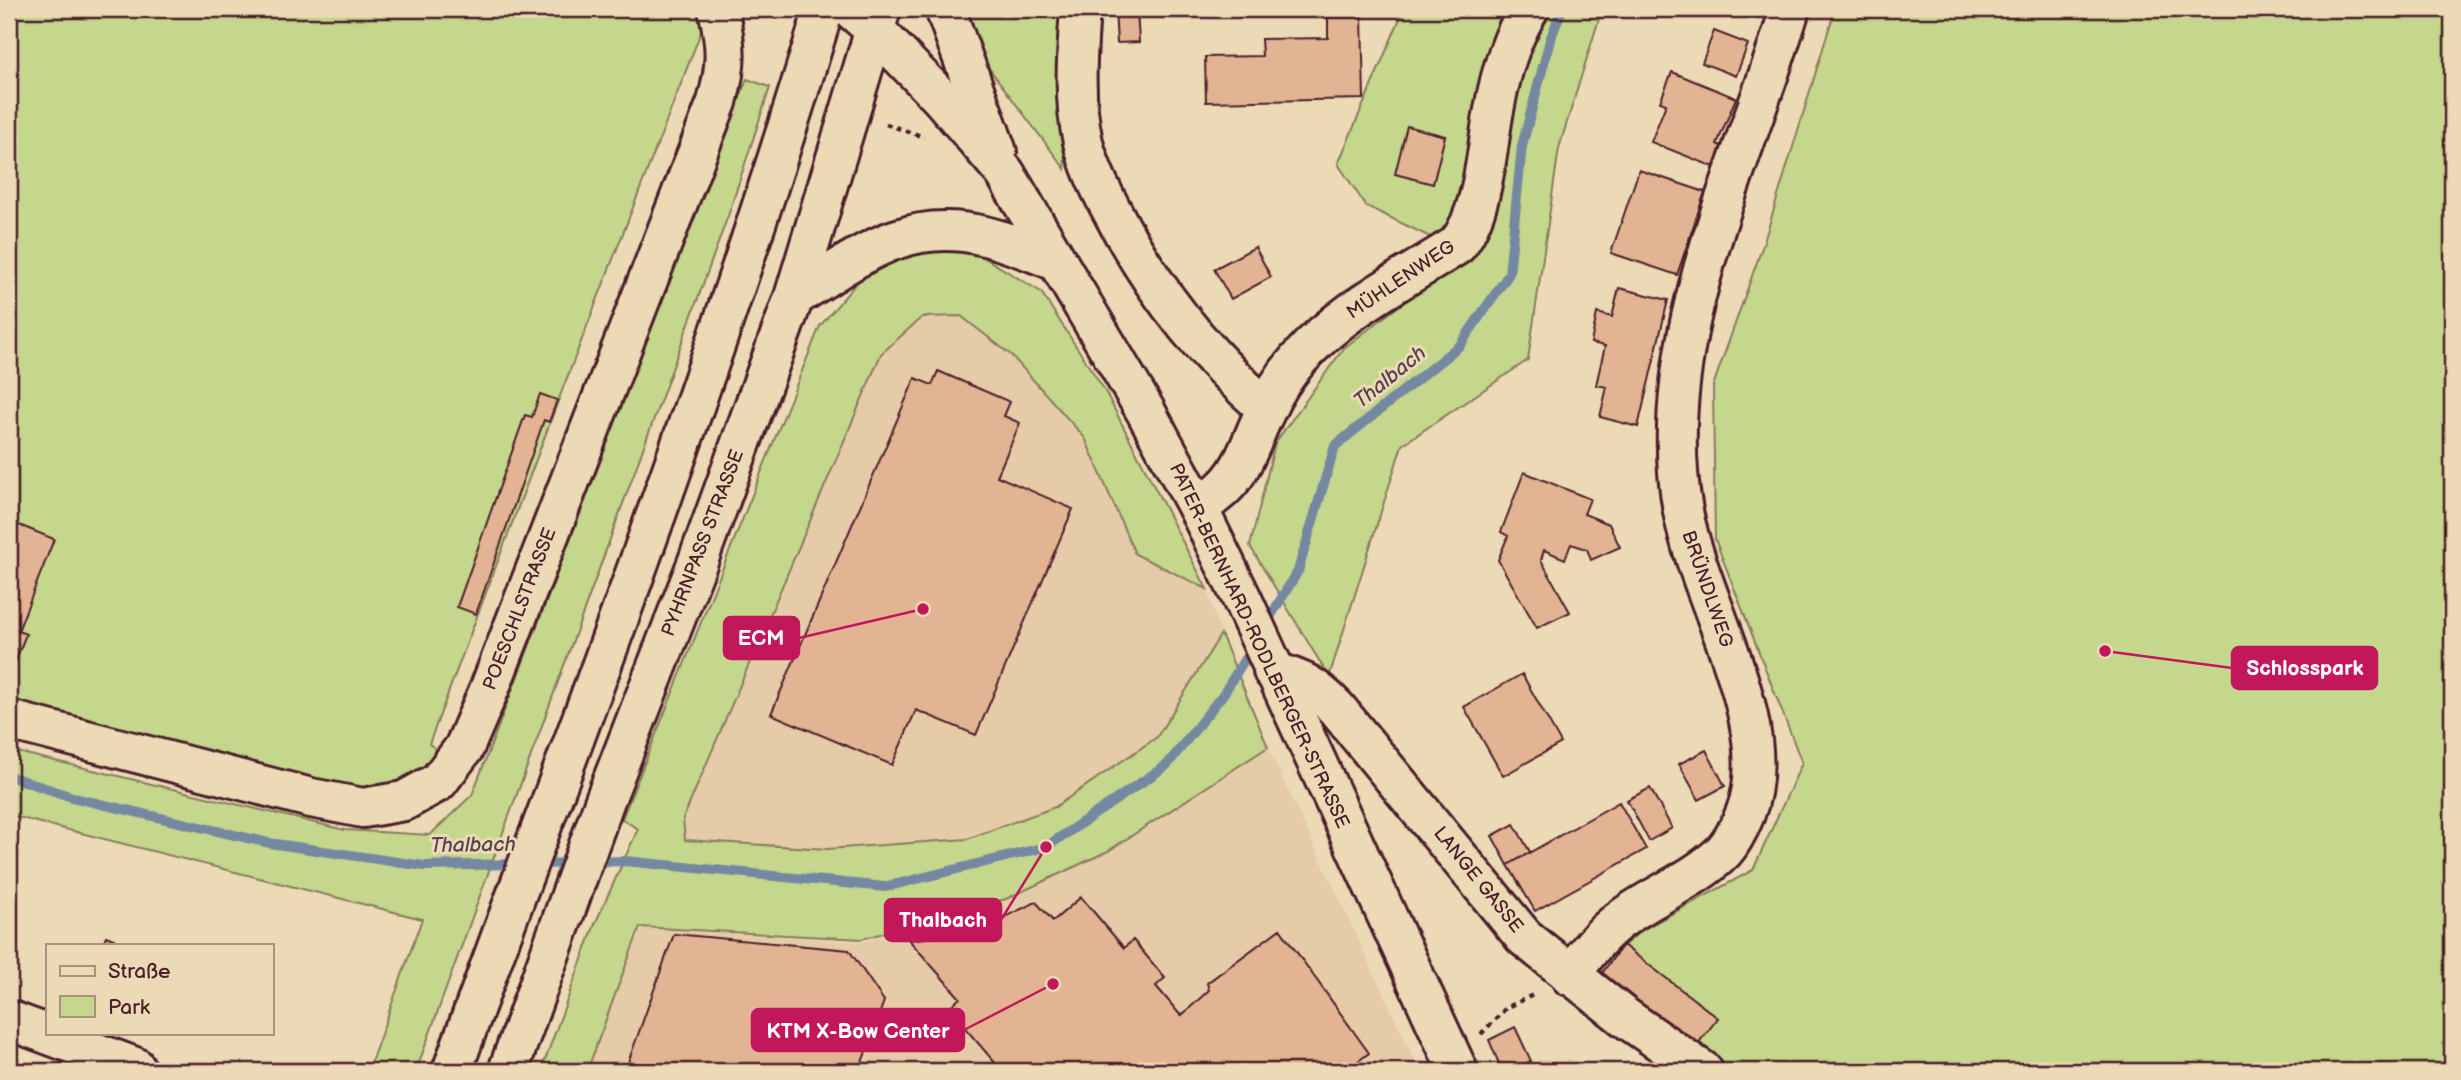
<svg xmlns="http://www.w3.org/2000/svg" width="2461" height="1080" font-family="'Balsamiq Sans',sans-serif">
  <rect width="100%" height="100%" fill="#ecdab7"/>
  <filter id="ink" filterUnits="userSpaceOnUse"><feTurbulence type="fractalNoise" baseFrequency=".0143" numOctaves="2"/><feDisplacementMap in="SourceGraphic" scale="14" xChannelSelector="R" yChannelSelector="G"/><feConvolveMatrix kernelMatrix="1 2 1 2 8 2 1 2 1" color-interpolation-filters="sRGB"/></filter>
  <g filter="url(#ink)">
    <path fill="#e6cba9" d="M961,316L1011,355L1085,437L1135,554L1207,589L1221,634L1157,737L1055,807L967,839L827,849L684,841L683,820L881,354L922,317Z
      M1268,747L1420,1071H587L639,927L863,942L1039,883Z"/>
    <path fill="#c4d78c" stroke="#877b5c" stroke-width="2" d="M9,9H699L704,24L560,396L429,744L439,751L411,781L362,799L9,702Z
      M961,9H1060L1065,169L976,51Z
      M1404,9H1602L1559,148L1528,360L1402,445L1329,677L1250,546L1275,443L1344,348L1439,275L1455,249L1366,206L1338,164Z
      M1835,9H2452V1071H1724L1591,974L1642,930L1753,870L1802,763L1715,539L1713,386L1763,245Z
      M747,79L770,87L729,213L416,1071H368L422,919L9,815V750L345,830L430,835L472,795Z
      M909,246L970,249L1041,292L1105,391L1207,589L1135,554L1085,438L1011,355L961,316L922,317L881,354L683,819L685,840L827,849L967,839L1055,807L1157,737L1221,634L1268,747L1108,851L1006,899L862,939L640,927L587,1071H541L595,924L638,829L622,819L820,326L863,275Z"/>
    <g fill="none" stroke-linecap="round" stroke-linejoin="round">
      <path stroke="#7488a1" stroke-width="10" d="M1264,627L1298,571L1335,446L1460,345L1509,274L1522,146L1550,40L1562,9
        M9,776L75,798L269,843L424,866L521,864
        M590,862L625,861L885,887L1046,847L1167,765L1224,693L1254,644
        M537,864L574,863"/>
    </g>
    <path fill="#e3b493" stroke="#4a1f2b" stroke-width="2" d="M1115,9H1137L1139,42L1117,43Z
      M1362,16L1364,99L1206,102L1205,57L1262,56L1261,39L1328,38V17Z
      M1714,31L1748,44L1736,76L1702,63Z
      M1672,72L1736,98L1717,144L1723,147L1714,167L1651,142L1666,104L1660,102Z
      M1407,126L1445,136L1433,184L1395,174Z
      M1639,170L1705,192L1677,275L1611,253Z
      M1255,247L1271,277L1231,299L1214,269Z
      M1619,288L1668,300L1638,427L1600,417L1607,387L1596,385L1605,346L1591,343L1597,313L1612,317Z
      M938,371L1010,402L1004,416L1020,423L997,476L1073,509L976,735L916,710L892,765L771,714L915,378L932,385Z
      M540,394L557,400L549,422L544,420L476,614L457,607L525,415L532,417Z
      M1524,472L1590,499L1584,514L1609,524L1620,547L1591,560L1587,549L1571,544L1565,559L1544,550L1541,560L1570,612L1537,628L1498,560L1508,536L1501,532Z
      M9,521L54,539L18,631L26,634L9,678Z
      M1522,674L1561,743L1503,776L1464,707Z
      M1706,750L1725,786L1699,800L1679,764Z
      M1650,788L1672,828L1649,841L1627,800Z
      M1619,802L1646,849L1535,911L1508,865Z
      M1514,824L1530,852L1508,865L1492,836Z
      M1081,897L1124,948L1133,940L1165,978L1156,986L1181,1016L1209,990L1207,983L1280,929L1369,1053L1345,1071H1002L948,1008L960,998L909,940L973,932L1036,902L1053,921Z
      M674,934L849,950L884,1001L859,1071H625Z
      M106,936L128,945H102Z
      M1623,945L1718,1018L1696,1046L1602,973Z
      M1515,1027L1531,1061L1511,1071H1502L1489,1040Z"/>
    <g fill="none" stroke-linecap="round" stroke-linejoin="round">
      <defs>
        <path id="minor" d="M1080,9C1077,53 1073,98 1083,142C1089,167 1100,189 1112,211C1150,286 1203,353 1266,408
          M1198,508C1209,500 1221,492 1230,481C1247,461 1254,433 1266,410C1274,392 1285,375 1298,360C1341,310 1403,280 1457,245C1484,212 1486,152 1494,110C1500,75 1510,40 1529,9
          M1273,671C1304,681 1314,685 1337,709L1524,937L1623,1016L1703,1071
          M9,720L311,798L363,808L404,801L438,782L464,748L489,690L717,102C727,65 727,47 718,9
          M1570,976C1584,957 1597,938 1616,923C1648,897 1695,881 1724,851C1733,841 1740,826 1745,814C1780,726 1699,601 1683,511C1652,341 1742,169 1790,9
          M9,1020L135,1067L137,1071"/>
        <path id="major" d="M851,9L874,29L941,98L1005,173L1145,410L1198,508L1243,601L1458,1071
          M945,9L997,152
          M794,297C858,258 905,216 985,236C1009,242 1033,252 1056,261
          M452,1071C515,894 584,718 647,540C710,364 770,188 824,9
          M508,1071L605,800L698,561L794,297L881,9"/>
      </defs>
      <use href="#minor" stroke="#4a1f2b" stroke-width="44"/>
      <use href="#major" stroke="#4a1f2b" stroke-width="44"/>
      <path stroke="#4a1f2b" stroke-width="4.5" stroke-dasharray="5 5" stroke-linecap="butt" d="M886,124L924,137
        M1481,1034L1506,1008L1535,994"/>
      <use href="#minor" stroke="#ecdab7" stroke-width="38"/>
      <use href="#major" stroke="#ecdab7" stroke-width="38"/>
    </g>
  </g>
  <g text-anchor="middle" dominant-baseline="central" stroke-width="6" stroke-linejoin="round" paint-order="stroke">
    <g font-size="19" fill="#4a1f2b" stroke="#ecdab7">
      <text transform="translate(1401 280) rotate(-34)">MÜHLENWEG</text>
      <text transform="translate(703 543) rotate(-69)">PYHRNPASS STRASSE</text>
      <text transform="translate(1707 589) rotate(71)">BRÜNDLWEG</text>
      <text transform="translate(520 609) rotate(-69)">POESCHLSTRASSE</text>
      <text transform="translate(1259 646) rotate(65)">PATER-BERNHARD-RODLBERGER-STRASSE</text>
      <text transform="translate(1478 880) rotate(51)">LANGE GASSE</text>
    </g>
    <g font-size="21" font-style="italic" fill="#584252" stroke="#ecdab7">
      <text transform="translate(1390 377) rotate(-39)">Thalbach</text>
      <text transform="translate(473 845) rotate(-1)">Thalbach</text>
    </g>
  </g>
  <path fill="none" stroke="#c2185b" stroke-width="2.5" d="M923 609L799 638M2105 651L2232 668M1046 847L1001 920M1053 984L964 1030"/>
  <g fill="#c2185b" stroke="#ecdab7" stroke-width="2.5">
    <circle cx="923" cy="609" r="7"/>
    <circle cx="2105" cy="651" r="7"/>
    <circle cx="1046" cy="847" r="7"/>
    <circle cx="1053" cy="984" r="7"/>
  </g>
  <g fill="#c2185b" stroke="#c2185b" stroke-width="2.5">
    <rect x="724" y="617" width="75" height="42" rx="7"/>
    <rect x="2232" y="647" width="145" height="42" rx="7"/>
    <rect x="885" y="899" width="116" height="42" rx="7"/>
    <rect x="752" y="1009" width="212" height="42" rx="7"/>
  </g>
  <g font-size="21" text-anchor="middle" font-weight="bold" fill="#fff">
    <text x="761" y="645">ECM</text>
    <text x="2305" y="675">Schlosspark</text>
    <text x="943" y="927">Thalbach</text>
    <text x="858" y="1038">KTM X-Bow Center</text>
  </g>
  <rect width="2461" height="1080" fill="none" stroke="#ecdab7" stroke-width="35"/>
  <rect x="18" y="18" width="2426" height="1045" fill="none" stroke="#4a1f2b" stroke-width="2.5" filter="url(#ink)"/>
  <rect x="46" y="944" width="228" height="91" fill="#ecdab7" stroke="#ab8f7f" stroke-width="2"/>
  <rect x="60" y="966" width="35" height="10" fill="#ecdab7" stroke="#ab8f7f" stroke-width="2"/>
  <text x="108" y="978" font-size="21" fill="#4a1f2b">Straße</text>
  <rect x="60" y="996" width="35" height="21" fill="#c4d78c" stroke="#ab8f7f" stroke-width="2"/>
  <text x="108" y="1014" font-size="21" fill="#4a1f2b">Park</text>
</svg>
